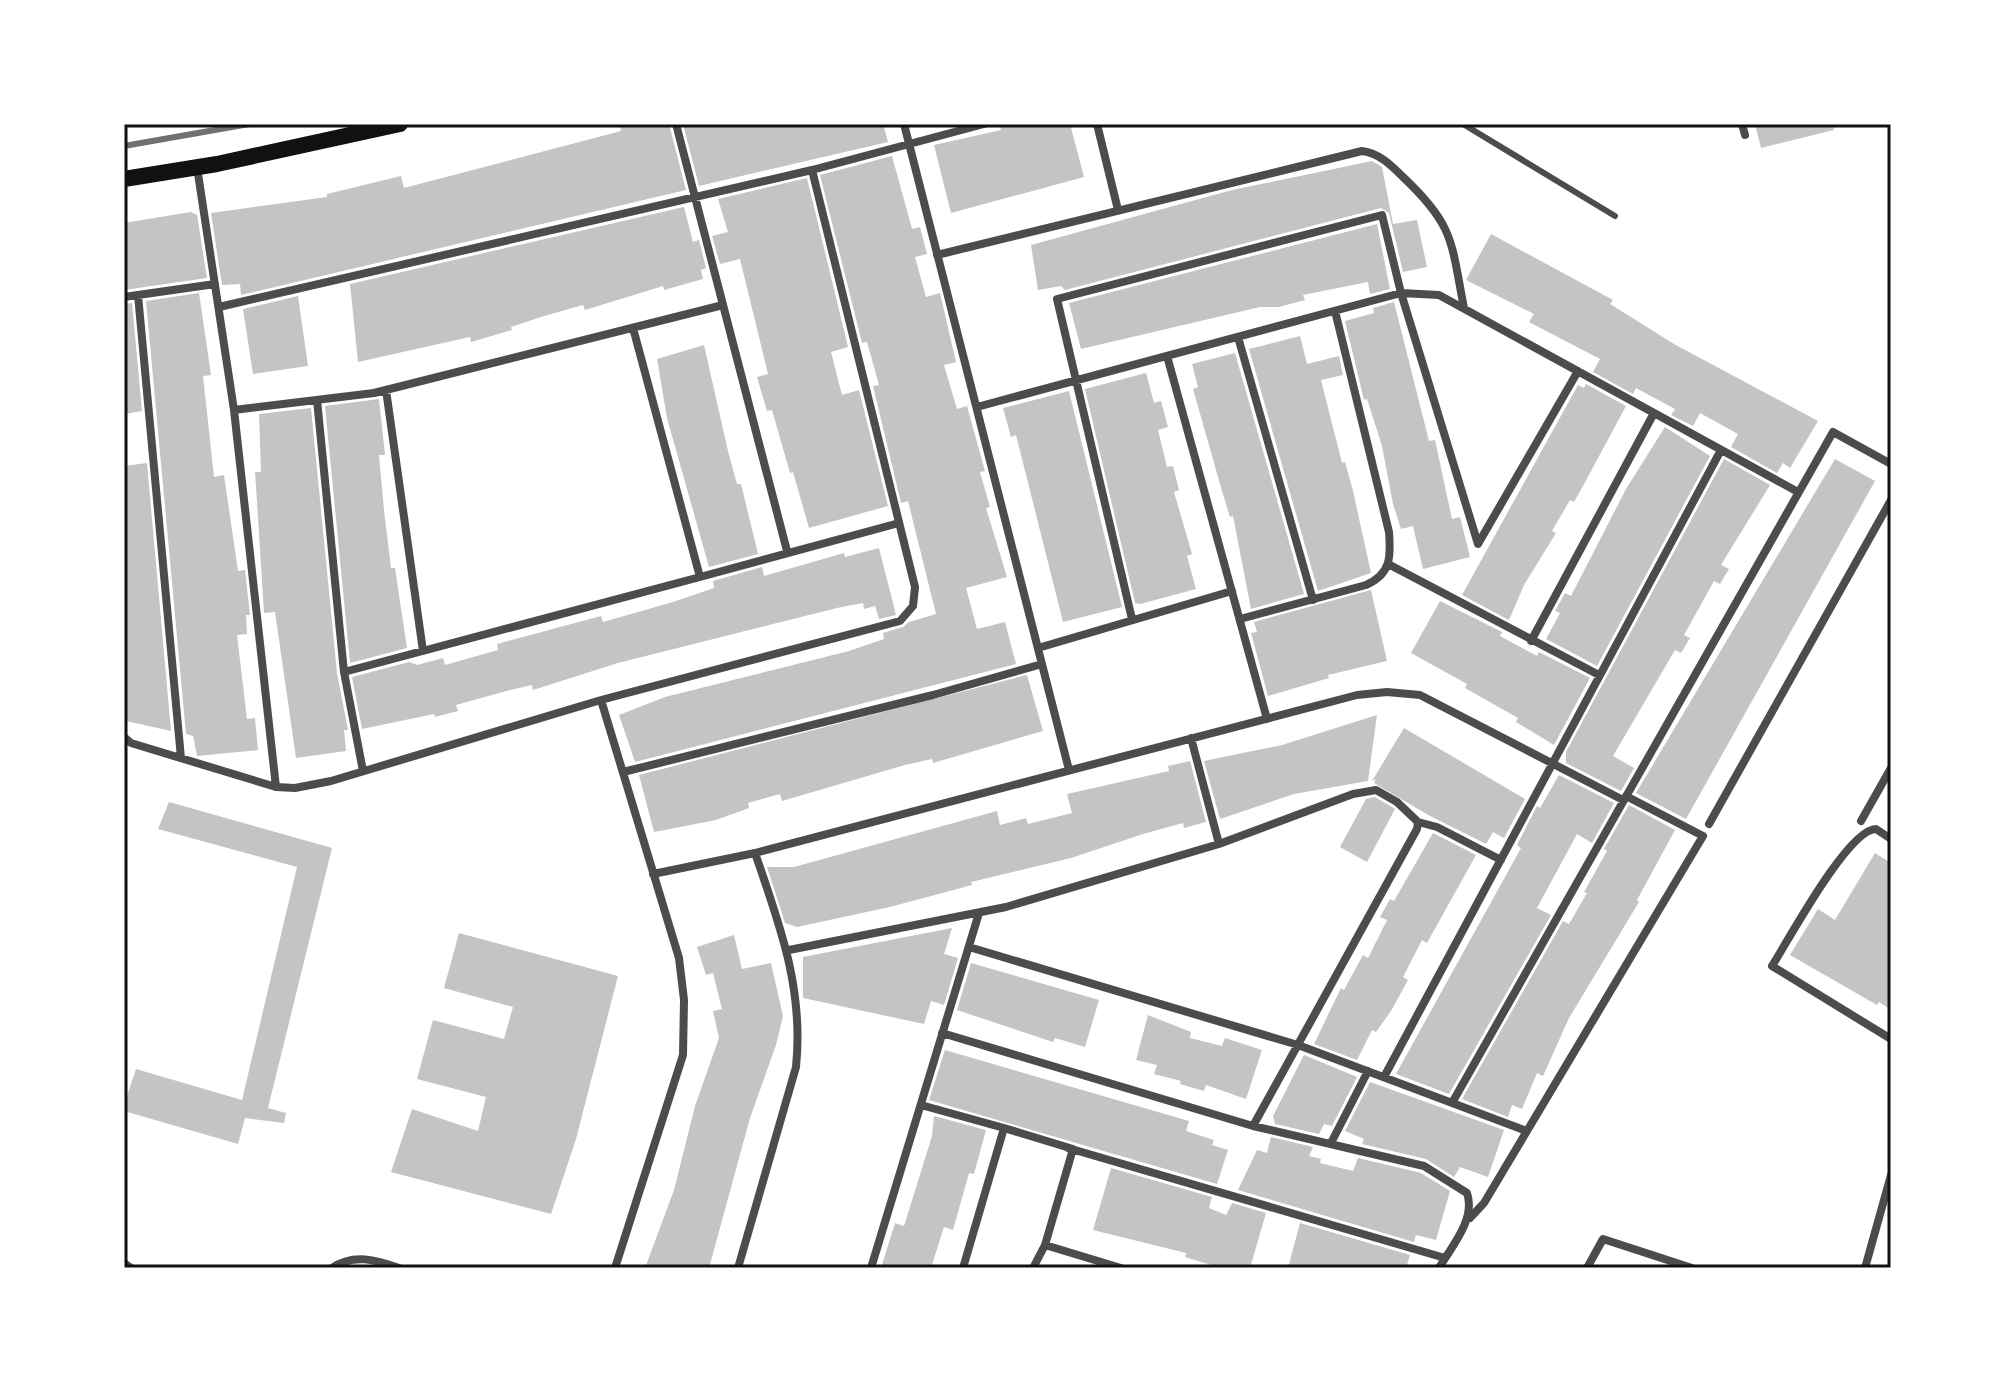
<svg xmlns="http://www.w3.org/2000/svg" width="2015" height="1392" font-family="Bitter,serif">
  <rect width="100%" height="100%" fill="#fff"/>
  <path fill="#c4c4c4" d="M632,124H669L686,190L241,295L240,284L222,285L211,213L327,197V194L401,176L404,188L621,131L620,127Z
    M683,124H883L888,142L699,186Z
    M1012,124H1070L1084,177L951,213L934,145L1001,130L1000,127Z
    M1755,124H1833L1834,130L1761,148Z
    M892,156L912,229L920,227L927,254L915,257L926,297L940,293L956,362L944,365L957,409L967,406L985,471L980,472L990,507L986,508L1007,577L966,588L977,629L1005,622L1016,664L635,762L619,715L665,697L849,651L884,639L883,633L903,627L909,622L936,614L908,501L901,503L873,386L879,385L867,342L862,343L820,175Z
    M1372,161L1382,167L1393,224L1417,220L1427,267L1403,272L1389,213L1381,208L1065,290L1061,286L1038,290L1031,245L1232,190Z
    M807,178L848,347L831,352L842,395L859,390L888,506L809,528L793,472L790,473L772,410L767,411L757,377L768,374L740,259L720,264L712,236L728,232L718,199Z
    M684,207L693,242L699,240L706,268L701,270L703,279L664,290L663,286L585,310L583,305L544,316L511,327L512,330L471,342L470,337L358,362L350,284Z
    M191,212L197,215L207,278L124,290V223Z
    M1377,224L1390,289L1370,294L1368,282L1303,295L1305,300L1279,307H1260L1081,349L1069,303Z
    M1491,234L1613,300L1610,304L1674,344L1818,421L1790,468L1783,463L1777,473L1731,447L1738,434L1700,413L1693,426L1671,415L1675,409L1636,388L1633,394L1593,372L1600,359L1529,322L1534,314L1466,280Z
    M199,293L211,375L203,376L214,477L224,475L238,571L245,570L250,615H246L247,634L237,635L247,719L255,718L258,750L197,756L193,736L186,734L146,301Z
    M298,296L308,366L253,374L243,309Z
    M1394,302L1429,441L1435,440L1452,519L1460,517L1470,557L1423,569L1413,526L1401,529L1393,504L1382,446L1367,399L1364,400L1345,321L1374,313L1373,308Z
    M132,303L142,411L124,414V304Z
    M1300,336L1307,364L1339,356L1343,375L1321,380L1342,463L1345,462L1353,491L1371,573L1318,591L1249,349Z
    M704,345L728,451L737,484H741L758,554L709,567L667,418L657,359Z
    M1235,353L1304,594L1251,609L1233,516L1230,517L1222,491L1193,389L1198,387L1192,364Z
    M1146,373L1154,403L1161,401L1168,427L1158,430L1167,467L1173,466L1179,490L1174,492L1192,554L1187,556L1196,589L1140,604L1135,603L1085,389Z
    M1586,384L1626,406L1583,486L1574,502L1570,500L1552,531L1556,533L1524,585L1509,620L1462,595L1578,385L1584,388Z
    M1069,391L1122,607L1063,622L1016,435L1011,437L1003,408Z
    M379,399L385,455H379L384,510L391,568H395L407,648L350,663L325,406Z
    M311,408L337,673L348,730H344L346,751L296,758L275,612L264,613L255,472H261L259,414Z
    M1665,427L1710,456L1597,666L1546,639L1560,613L1555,611L1565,593L1571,596L1626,489Z
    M1724,459L1770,485L1721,565L1729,569L1720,584L1714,581L1684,635L1690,638L1681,653L1675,650L1613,756L1634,768L1621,791L1566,763V752Z
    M1835,459L1875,481L1686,819L1636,793Z
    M147,463L171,731L126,721L124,703V466Z
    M879,548L896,615L879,619L875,606L864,609L863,603L837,608L618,663L533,690L532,685L510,690L456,705L458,711L435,717L434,714L362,729L352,677L409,662L417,665L443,658L445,665L498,650L497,644L601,616L603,622L673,602L714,588L713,581L762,567L764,576L844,553L845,557Z
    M1371,590L1387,661L1328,675L1329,678L1268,696L1251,633L1257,632L1254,622Z
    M1440,601L1502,632L1500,636L1537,656L1539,652L1590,678L1554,745L1516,722L1518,718L1465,688L1467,684L1411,653Z
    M1027,675L1043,731L933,763L932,759L905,765L782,801L780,794L748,803L749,808L716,820L654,832L639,775Z
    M1377,715L1368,781L1294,794L1220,819L1204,761L1282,745Z
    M1404,728L1525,799L1504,838L1493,832L1486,844L1430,816L1374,783L1376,779L1372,781Z
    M1190,761L1206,822L1184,828L1183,823L1143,834L1071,858L971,882L972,885L890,907L797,927L785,923L767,867H794L997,811L1000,825L1026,818L1028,824L1072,813L1067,794L1169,771L1168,766Z
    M1559,775L1614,803L1592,843L1577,834L1537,908L1551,915L1449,1094L1396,1074L1521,848L1517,845L1537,806L1540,808Z
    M1375,797L1395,809L1367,862L1340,847L1366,799Z
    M169,802L332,848L268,1108L286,1113L284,1123L245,1118L238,1144L124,1111V1105L136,1069L242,1100L297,867L158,829Z
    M1629,805L1675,830L1637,900L1639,902L1569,1018L1543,1076L1537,1073L1522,1109L1512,1105L1508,1117L1462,1099L1563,921L1569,924L1587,893L1584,892L1607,851L1604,849Z
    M1433,833L1476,855L1427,943L1422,940L1403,977L1408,980L1391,1011L1376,1032L1372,1030L1357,1060L1314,1044L1341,988L1344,990L1363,955L1368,958L1387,920L1380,917L1390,899L1394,901Z
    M1875,853L1891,863V1010L1879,1002L1877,1005L1790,955L1818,909L1835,920Z
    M952,928L944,954L958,958L944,1005L931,1001L924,1024L803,998V957Z
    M459,933L618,976L576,1139L551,1214L391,1172L412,1109L478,1131L486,1097L417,1079L433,1020L504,1039L513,1007L444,988Z
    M734,935L742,969L771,963L783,1016L776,1045L750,1118L709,1268H645L674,1190L695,1106L719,1038L713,1011L722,1009L713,973L706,975L697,947Z
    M971,963L1099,1000L1085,1047L1055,1038L1053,1042L957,1010Z
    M1148,1015L1191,1032L1190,1038L1222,1046L1225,1038L1262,1050L1246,1099L1206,1085L1204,1091L1180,1084L1181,1081L1154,1074L1157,1065L1136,1060Z
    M945,1050L1189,1121L1186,1131L1214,1140L1212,1145L1228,1150L1217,1184L929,1100Z
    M1304,1055L1357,1077L1332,1126L1324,1124L1319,1134L1275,1124L1273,1116Z
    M1370,1082L1504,1130L1488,1177L1460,1167L1454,1177L1426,1159L1362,1144L1364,1139L1345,1131Z
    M934,1116L986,1130L974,1174L969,1173L953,1230L944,1227L931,1268H881L895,1223L904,1226L932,1136Z
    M1271,1137L1313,1147L1309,1156L1321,1159L1320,1163L1353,1171L1358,1158L1421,1173L1450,1191L1436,1240L1416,1235L1414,1242L1238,1190L1257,1150L1267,1153Z
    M1111,1168L1212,1197L1209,1208L1226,1215L1232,1203L1266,1213L1250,1268L1211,1265L1185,1257L1186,1253L1093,1230Z
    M1300,1223L1410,1255L1406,1268H1288Z"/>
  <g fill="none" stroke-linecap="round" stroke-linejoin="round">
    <path stroke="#4c4c4c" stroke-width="6" d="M1463,124L1615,216"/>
    <path stroke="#4c4c4c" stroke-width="8" d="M676,124L787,551
      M904,124L1069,770
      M1097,124L1118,210
      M1742,124L1745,135
      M197,167L234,410L276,787
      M937,255L1362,151C1379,153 1391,165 1403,177C1455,226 1451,242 1464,308
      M138,295L181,758
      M124,297L215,284
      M219,307L812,170L984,124
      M1238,337L1313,600
      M1167,356L1267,719
      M386,390L423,651
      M317,400L344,672L363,771
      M977,407L1401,293L1439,295L1798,492
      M234,410L374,393L723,305
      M1390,565L1599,675
      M700,577L899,523
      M1132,619L1057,299L1382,215L1401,293L1478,544L1578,371
      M1240,619L1366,585C1391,574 1391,557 1389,532L1335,311
      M1531,641L1654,413
      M1038,648L1232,591
      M344,672L700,577L633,328
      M601,700L679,958L684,1000L683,1055L615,1268
      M124,737L131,743L276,787L295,788L331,781L601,700L900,621L913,606L915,587L812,170
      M1191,738L1219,844
      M623,772L933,695L1042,664
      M1861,821L1891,768
      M1418,822L1437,827L1501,860
      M1709,824L1891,500
      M1891,839L1876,829C1848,829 1788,941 1772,966L1891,1039
      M653,874L755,853L1357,695L1387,692L1420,695L1623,800
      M969,947L1298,1045L1524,1130
      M789,950L1006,907L1219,844L1353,794L1376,790L1397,802L1418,822L1417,829L1253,1126
      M942,1033L1253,1126L1424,1166L1467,1193C1476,1219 1452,1246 1439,1268
      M1384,1077L1721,450
      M1452,1103L1833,432L1891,464
      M921,1105L1004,1128
      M1331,1143L1368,1071
      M1068,1148L1445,1258
      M1470,1218L1484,1203L1703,836L1626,796
      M1045,1245L1121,1268
      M124,1263L131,1268
      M332,1268C353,1253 377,1260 399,1268
      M738,1268L796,1067C804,989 780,926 755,853
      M871,1268L979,913
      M963,1268L1004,1128L1073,1149L1045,1245L1033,1268
      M1587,1268L1603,1239L1692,1268
      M1865,1268L1891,1175"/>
    <path stroke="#111" stroke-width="16" d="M124,179L217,164L400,124"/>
    <path stroke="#707070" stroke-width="6" d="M124,124H126
      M124,146L249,124"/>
  </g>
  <rect width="2015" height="1392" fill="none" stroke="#ffffff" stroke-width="252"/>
  <rect x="126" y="126" width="1763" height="1140" fill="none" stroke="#111" stroke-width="3"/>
</svg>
